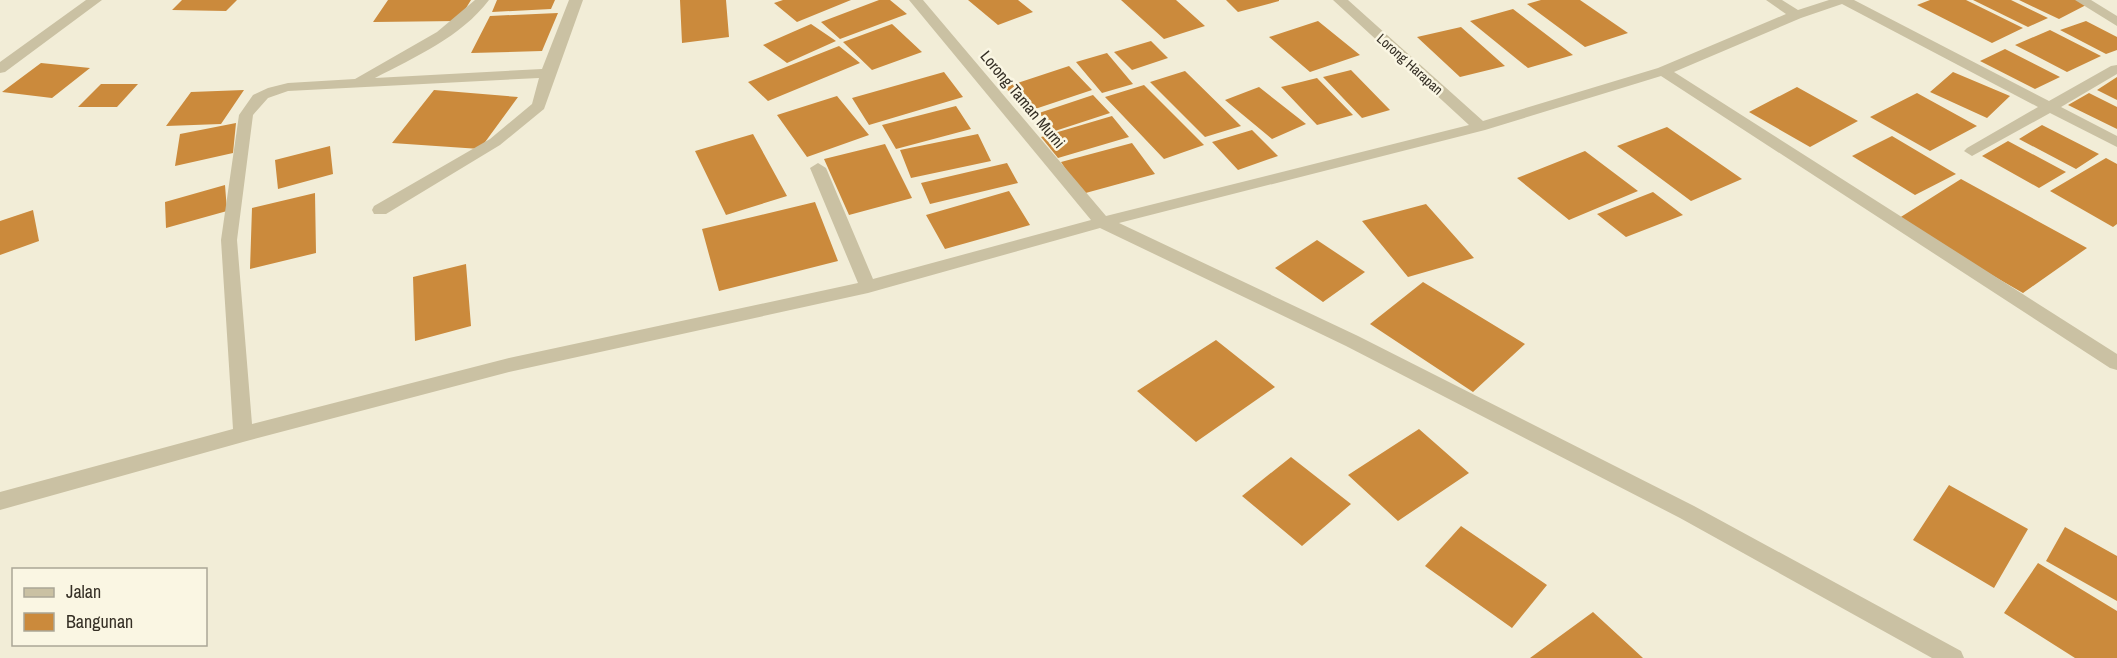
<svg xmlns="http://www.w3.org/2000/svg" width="2117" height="658" font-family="'Archivo Narrow',sans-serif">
  <rect width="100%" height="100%" fill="#f2edd7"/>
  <path fill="#cb8a3c" d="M182,0H237L226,11L172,10Z
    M388,0H471L458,21L373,22Z
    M497,0H555L551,9L492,12Z
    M680,0H726L729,37L682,43Z
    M783,0H851L797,22L774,3Z
    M879,0H890L907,14L840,39L821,22Z
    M968,0H1018L1033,12L998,25Z
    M1121,0H1176L1205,26L1164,39Z
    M1226,0H1279V1L1238,12Z
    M1541,0H1580L1628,33L1585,47L1527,4Z
    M1930,0H1966L2023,28L1992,43L1917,5Z
    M1973,0H2011L2048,18L2028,27Z
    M2019,0H2079L2088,4L2059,19Z
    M1513,9L1573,55L1528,68L1470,21Z
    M558,13L542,51L471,53L490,16Z
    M1318,21L1360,55L1310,72L1269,37Z
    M2086,21L2117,37V50L2106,54L2060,30Z
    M811,24L836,41L787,63L763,45Z
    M892,24L922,52L872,70L843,42Z
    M1461,27L1505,66L1460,77L1417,37Z
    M2050,30L2101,56L2067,72L2015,45Z
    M1151,41L1168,58L1132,70L1114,52Z
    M839,46L860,63L768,101L748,82Z
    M2005,49L2060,77L2035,89L1980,61Z
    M1107,53L1133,84L1102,93L1076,62Z
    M41,63L90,68L52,98L2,92Z
    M1069,66L1092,90L1026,112L1005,87Z
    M1351,70L1390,110L1362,118L1323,77Z
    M1185,71L1241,126L1205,137L1150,82Z
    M944,72L963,97L869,125L852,98Z
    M1953,72L2010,96L1987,118L1930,92Z
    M2117,77V100L2097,90Z
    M1317,78L1353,115L1317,125L1281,87Z
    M101,84H138L117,107H78Z
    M1144,85L1204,145L1164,159L1105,97Z
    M1259,87L1306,124L1272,139L1225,100Z
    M1797,87L1858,121L1810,147L1749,112Z
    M244,90L221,124L166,126L191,92Z
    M434,90L518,97L480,149L392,143Z
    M1917,93L1977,126L1930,151L1870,117Z
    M2089,93L2117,107V129L2068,105Z
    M1093,95L1110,113L1055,131L1039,113Z
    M837,96L869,135L807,157L777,115Z
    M956,106L971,129L896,149L882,125Z
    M1112,116L1129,137L1058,158L1041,137Z
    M236,123L233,153L175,166L180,134Z
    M2042,125L2099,154L2076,169L2019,139Z
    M1667,127L1742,179L1691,201L1617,146Z
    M1252,130L1278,156L1238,170L1212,142Z
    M753,134L787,196L726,215L695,151Z
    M978,134L991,161L911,178L900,150Z
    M1892,136L1956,174L1915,195L1852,156Z
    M2008,141L2066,172L2039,188L1982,156Z
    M1132,143L1155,174L1082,194L1061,162Z
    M885,144L912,198L849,215L824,159Z
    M330,146L333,174L278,189L275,160Z
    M1585,151L1638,191L1569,220L1517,178Z
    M2106,158L2117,164V224L2113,227L2050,191Z
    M1007,163L1018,183L930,204L921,183Z
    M1961,179L2087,248L2023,293L1896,220Z
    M225,185L227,211L166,228L165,202Z
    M1009,191L1030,225L945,249L926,215Z
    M1653,192L1683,215L1626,237L1597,214Z
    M315,193L316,253L250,269L252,208Z
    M815,202L838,261L719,291L702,229Z
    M1426,204L1474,258L1408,277L1362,221Z
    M33,210L39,241L0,255V221Z
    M1317,240L1365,272L1323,302L1275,268Z
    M466,264L471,326L415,341L413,277Z
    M1423,282L1525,344L1473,392L1370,324Z
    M1216,340L1275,387L1196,442L1137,391Z
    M1419,429L1469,473L1398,521L1348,475Z
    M1291,457L1351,504L1302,546L1242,496Z
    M1949,485L2028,529L1994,588L1913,540Z
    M1461,526L1547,585L1512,628L1425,566Z
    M2065,527L2117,556V601L2046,561Z
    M2038,563L2117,611V658H2075L2004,613Z
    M1593,612L1643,658H1530Z"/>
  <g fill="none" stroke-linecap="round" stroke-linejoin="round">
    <path fill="#cac1a3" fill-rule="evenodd" d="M86,0H102L5,72L0,73V62Z
      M475,0H489C461,37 415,57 375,78L542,69L569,0H583L544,109L500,145L386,214H374L372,210L374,206L490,139L532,104L539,78L288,91L268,98L253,115L237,240L252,424L509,358L858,283L810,168L818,163L826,168L873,279L1091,220L909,0H923L1106,216L1469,125L1333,0H1348L1483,121L1658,68L1786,14L1766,0H1782L1798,10L1829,0H1854L2049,101L2111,66L2117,65V74L2061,107L2117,136V147L2050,113L1972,156L1964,151L1967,148L2038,107L1842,4L1801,18L1674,72L2117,354V370L2110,368L1661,76L1485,130L1119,223L1358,336L1694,506L1961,651L1964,658H1932L1680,518L1346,346L1100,228L868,293L509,372L243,442L0,510V492L233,429L221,240L239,115L253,95L268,88L288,83L355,79L437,32Z
      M2075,0H2091L2117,16V26Z"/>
  </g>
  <g text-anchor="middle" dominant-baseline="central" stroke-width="5" stroke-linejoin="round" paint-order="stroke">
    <g font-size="14" fill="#352f25" stroke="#faf6e3">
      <text transform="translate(1410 64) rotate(42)">Lorong Harapan</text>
    </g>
    <g font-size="16" fill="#352f25" stroke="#faf6e3">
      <text transform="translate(1023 99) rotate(50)">Lorong Taman Murni</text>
    </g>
  </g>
  <rect x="12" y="568" width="195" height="78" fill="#faf6e3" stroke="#aba697" stroke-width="1.5"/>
  <rect x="24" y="588" width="30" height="9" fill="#cac1a3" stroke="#aba697" stroke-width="1.5"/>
  <text x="66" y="598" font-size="18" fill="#352f25">Jalan</text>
  <rect x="24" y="613" width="30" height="18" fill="#cb8a3c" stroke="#aba697" stroke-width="1.5"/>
  <text x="66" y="628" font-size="18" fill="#352f25">Bangunan</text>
</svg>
